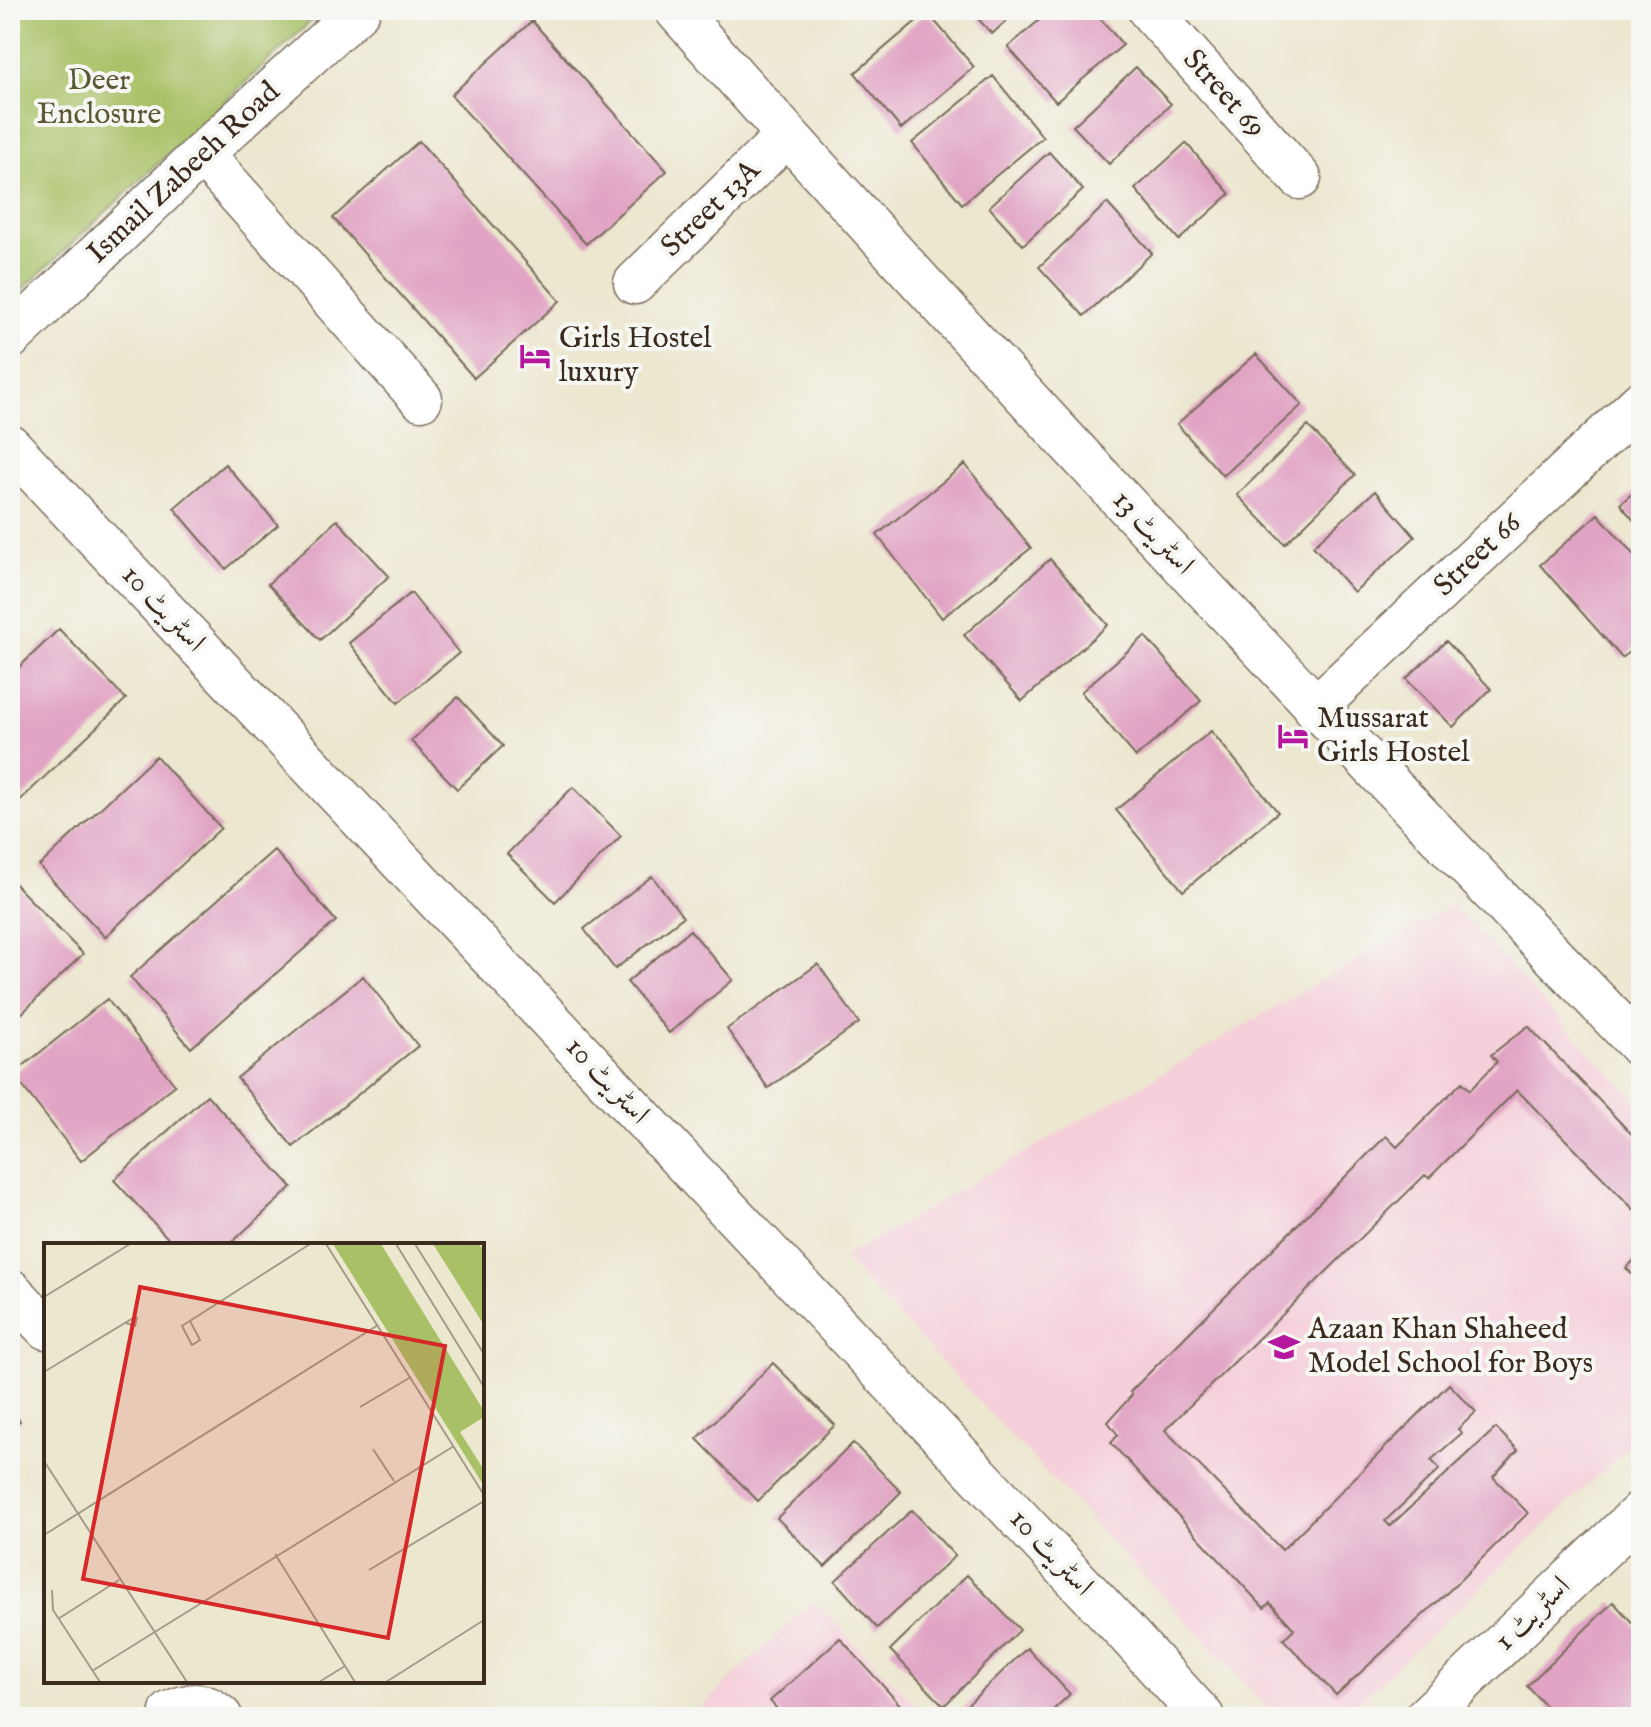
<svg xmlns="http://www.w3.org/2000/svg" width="1651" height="1727" font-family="'IM FELL English',Amiri,serif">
  <rect width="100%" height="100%" fill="#f6f6f2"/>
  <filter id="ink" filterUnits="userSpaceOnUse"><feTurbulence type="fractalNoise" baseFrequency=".0125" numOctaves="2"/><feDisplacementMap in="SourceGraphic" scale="16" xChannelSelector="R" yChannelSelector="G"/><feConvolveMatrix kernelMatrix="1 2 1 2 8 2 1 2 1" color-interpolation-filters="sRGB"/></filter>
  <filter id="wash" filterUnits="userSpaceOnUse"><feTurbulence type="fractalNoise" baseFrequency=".006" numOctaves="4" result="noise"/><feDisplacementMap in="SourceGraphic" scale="32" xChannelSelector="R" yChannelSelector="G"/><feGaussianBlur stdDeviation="1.8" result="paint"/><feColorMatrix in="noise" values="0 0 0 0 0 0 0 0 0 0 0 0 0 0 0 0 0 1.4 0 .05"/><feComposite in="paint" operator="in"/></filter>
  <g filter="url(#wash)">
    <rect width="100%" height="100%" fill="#ece7cf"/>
    <path fill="#f5cfda" d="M1452,905L1641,1106V1435L1343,1717H1277L843,1258Z
      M813,1601L928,1717H691Z"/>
    <path fill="#a9c166" stroke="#727642" stroke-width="2" d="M10,10H323L10,301Z"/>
    <g id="blocks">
      <path fill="#e1a4c4" d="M970,10H1018L992,34Z
        M1051,10H1093L1123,45L1056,102L1008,47Z
        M927,12L974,67L901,129L855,73Z
        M532,21L667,171L586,244L451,95Z
        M1136,67L1171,104L1109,164L1073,126Z
        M993,76L1043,137L962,204L912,143Z
        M419,141L560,301L474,378L333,218Z
        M1186,143L1230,194L1179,240L1135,189Z
        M1049,152L1083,190L1023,245L989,207Z
        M1107,203L1152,253L1084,316L1039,267Z
        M1256,354L1302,405L1223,476L1177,424Z
        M1308,426L1355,475L1285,544L1237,495Z
        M225,464L278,525L226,569L174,508Z
        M965,464L1031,548L942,618L877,535Z
        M1641,486V529L1620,504Z
        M1375,491L1415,537L1354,592L1313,546Z
        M1598,514L1641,563V642L1622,658L1540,565Z
        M337,520L389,576L320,640L268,584Z
        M1050,559L1108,625L1022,701L964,635Z
        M411,593L459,653L398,703L349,643Z
        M59,629L126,699L10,810V676Z
        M1145,636L1201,701L1136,757L1081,692Z
        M1446,641L1491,689L1453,727L1406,679Z
        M458,697L503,746L457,789L411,741Z
        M1211,731L1278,812L1183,891L1116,810Z
        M156,756L221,828L105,937L39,866Z
        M573,787L621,836L555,902L507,854Z
        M274,850L336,921L191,1048L130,977Z
        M652,876L683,917L615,969L584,929Z
        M10,879L83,954L10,1025Z
        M690,930L733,980L669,1033L627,982Z
        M818,964L859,1023L768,1088L727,1029Z
        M363,976L418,1046L293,1147L237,1078Z
        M107,999L175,1085L81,1161L13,1074Z
        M1528,1026L1641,1144V1217L1517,1090L1429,1178L1425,1175L1165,1430L1282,1550L1449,1384L1476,1412L1458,1429L1462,1433L1431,1460L1440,1469L1385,1521L1390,1526L1496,1428L1518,1450L1493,1477L1528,1513L1449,1591L1336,1695L1283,1639L1294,1629L1270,1603L1264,1608L1111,1443L1118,1435L1108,1422L1132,1395L1130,1392L1386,1136L1397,1147L1462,1082L1470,1090L1497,1062L1491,1055Z
        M207,1095L292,1187L229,1245H174L114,1180Z
        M1641,1254V1283L1626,1268Z
        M773,1363L835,1425L758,1501L697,1439Z
        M10,1410L20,1421L10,1430Z
        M853,1443L901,1492L825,1567L777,1518Z
        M912,1510L955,1556L877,1628L835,1581Z
        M967,1575L1020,1630L944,1706L890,1650Z
        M1613,1602L1641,1632V1708L1632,1717H1556L1527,1686Z
        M840,1638L911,1717H784L770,1701Z
        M1027,1648L1070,1694L1046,1717H962L959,1713Z"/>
    </g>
  </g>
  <g filter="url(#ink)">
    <use href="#blocks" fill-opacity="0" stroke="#796c5c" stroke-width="2"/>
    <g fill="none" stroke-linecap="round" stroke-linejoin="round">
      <defs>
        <path id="minor" d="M676,10C989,364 1314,707 1641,1047
          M1149,10L1300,178
          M202,154L421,399
          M635,283L787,135
          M10,338L202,154L359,10
          M10,446L1122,1628L1203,1717
          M1315,708L1641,402
          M10,1290L46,1328
          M170,1717L171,1712C191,1703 204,1701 221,1717
          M1426,1717L1641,1512"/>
      </defs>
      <use href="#minor" stroke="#796c5c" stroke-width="45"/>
      <use href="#minor" stroke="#fff" stroke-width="42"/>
    </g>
  </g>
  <defs>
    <symbol id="hotel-bare" viewBox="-9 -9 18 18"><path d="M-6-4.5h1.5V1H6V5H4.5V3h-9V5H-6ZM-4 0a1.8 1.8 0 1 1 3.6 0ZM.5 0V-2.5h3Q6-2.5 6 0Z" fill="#b5179e" stroke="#f6f6f2" stroke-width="2.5" paint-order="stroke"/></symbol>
    <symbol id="school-bare" viewBox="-9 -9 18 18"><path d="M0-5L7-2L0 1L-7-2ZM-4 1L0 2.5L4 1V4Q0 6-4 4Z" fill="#b5179e" stroke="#f6f6f2" stroke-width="2.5" paint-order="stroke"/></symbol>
  </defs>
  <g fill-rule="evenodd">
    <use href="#hotel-bare" x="513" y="334" width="44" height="44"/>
    <use href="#hotel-bare" x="1271" y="714" width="44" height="44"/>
    <use href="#school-bare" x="1262" y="1325" width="44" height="44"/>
  </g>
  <g text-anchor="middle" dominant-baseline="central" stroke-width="8" stroke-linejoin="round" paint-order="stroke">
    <g font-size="30" fill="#5c5734" stroke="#f6f6f2">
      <text x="99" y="81">Deer<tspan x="99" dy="34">Enclosure</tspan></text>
    </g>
    <g font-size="30" fill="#3b2a1e" stroke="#f6f6f2">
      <text transform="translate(1224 94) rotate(48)">Street 69</text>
      <text transform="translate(184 173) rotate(-43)">Ismail Zabeeh Road</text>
      <text transform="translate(711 209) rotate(-44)">Street 13A</text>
      <text transform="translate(1153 533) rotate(47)">اسٹریٹ 13</text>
      <text transform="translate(1478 555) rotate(-43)">Street 66</text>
      <text transform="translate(163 609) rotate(47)">اسٹریٹ 10</text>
      <text transform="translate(607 1081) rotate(47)">اسٹریٹ 10</text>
      <text transform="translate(1051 1553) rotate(47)">اسٹریٹ 10</text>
      <text transform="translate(1533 1614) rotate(-44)">اسٹریٹ 1</text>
    </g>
    <g font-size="30" fill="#3b2a1e" stroke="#f6f6f2" text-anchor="start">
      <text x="559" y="339">Girls Hostel<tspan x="559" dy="34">luxury</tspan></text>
      <text x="1317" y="719">Mussarat<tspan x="1317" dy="34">Girls Hostel</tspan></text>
      <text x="1308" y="1330">Azaan Khan Shaheed<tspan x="1308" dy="34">Model School for Boys</tspan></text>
    </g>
  </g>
  <g transform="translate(44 1243)">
    <rect width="440" height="440" fill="#ece7cf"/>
    <path d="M289,1H337L440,168V174L416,189L440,227V243ZM389,1H435L440,8V82Z" fill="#a9c166"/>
    <path fill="none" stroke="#a59b88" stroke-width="2" d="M282,1L440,252M352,1L440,144M371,1L440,111M0,54L86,1M146,78L156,97L148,102L138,83L266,1M0,129L91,74L93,75L91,83L82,80M316,164L367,134M329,206L350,238M0,218L143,439M0,292L334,82M231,311L311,439M325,327L440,258M8,347L9,367L56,439M14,376L75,337M48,428L410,203M275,439L301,423M342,439L440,377"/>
    <path fill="#d62828" fill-opacity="0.15" stroke="#d62828" stroke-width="4" d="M96,44L401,103L344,395L39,336Z"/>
    <rect width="440" height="440" fill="none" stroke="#3b2a1e" stroke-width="4"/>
  </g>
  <rect width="1651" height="1727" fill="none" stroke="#f6f6f2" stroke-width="40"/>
</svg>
